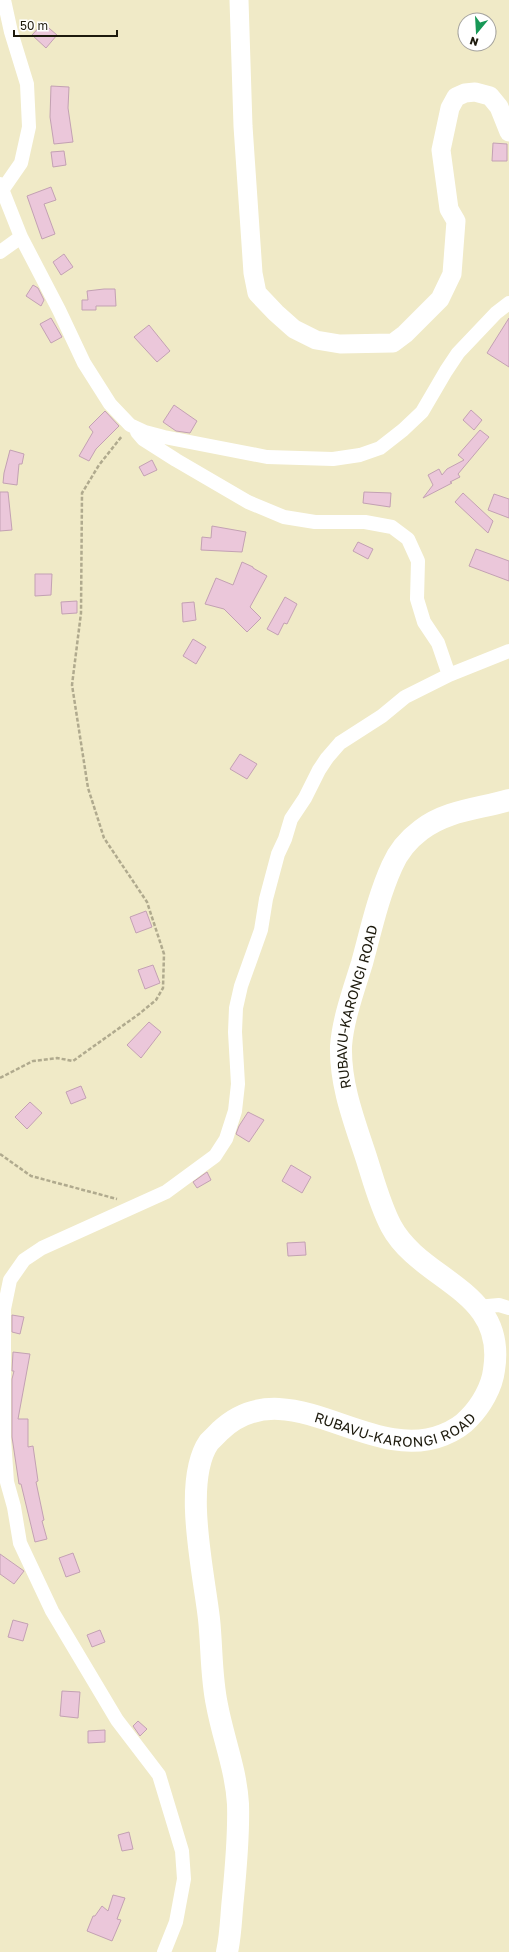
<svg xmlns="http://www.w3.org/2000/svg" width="509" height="1952" font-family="'Golos Text',sans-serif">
  <rect width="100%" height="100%" fill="#f0eac7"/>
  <path fill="#ebc7da" stroke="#c3a1b3" d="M43,23L57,35L46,48L32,35Z
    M51,86L69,87L68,108L73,142L54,144L50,117Z
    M493,143L507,144V161H492Z
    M64,151L66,165L53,167L51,152Z
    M51,187L56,200L44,204L55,234L42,239L27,196Z
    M64,254L73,267L61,275L53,262Z
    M33,285L38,288L44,300L41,306L26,296Z
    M104,289H115L116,306H96V310H82V300H88L87,291Z
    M51,318L62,337L51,343L40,324Z
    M509,318V367L487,353Z
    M149,325L170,351L157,362L134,337Z
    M174,405L197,421L190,433L176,431L163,422Z
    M471,410L482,420L474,430L463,420Z
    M105,411L119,426L96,449L89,461L79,456L93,432L89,427Z
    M480,430L489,437L458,474L460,477L450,482L452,483L423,498L433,485L428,475L439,469L442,475L447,469L464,460L458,455Z
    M10,450L24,454L22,464H19L17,485L3,483L4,473Z
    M152,460L157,470L144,476L139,467Z
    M0,492H8L12,530L0,531Z
    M364,492L391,493L390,507L363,503Z
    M463,493L493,521L488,533L455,502Z
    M494,494L509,499V518L488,510Z
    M212,526L246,532L242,552L201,550L202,537L211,538Z
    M358,542L373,549L368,559L353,551Z
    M476,549L509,561V581L469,566Z
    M242,562L253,567V568L267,576L250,607L261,618L247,632L224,609L205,604L216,578L233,585Z
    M35,574H52L51,595L35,596Z
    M285,597L297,604L287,624L284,623L278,635L267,629Z
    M77,601V613L62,614L61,602Z
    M194,602L196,620L183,622L182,603Z
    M193,639L206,647L196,664L183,656Z
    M240,754L257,764L247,779L230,769Z
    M146,911L152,927L136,933L130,917Z
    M153,965L160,983L145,989L138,970Z
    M149,1022L161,1032L141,1058L127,1045Z
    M81,1086L86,1098L71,1104L66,1092Z
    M30,1102L42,1113L27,1129L15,1117Z
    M248,1112L264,1120L249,1142L236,1134L239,1126Z
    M291,1165L311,1177L302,1193L282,1181Z
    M207,1172L211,1180L197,1188L193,1182Z
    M305,1242L306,1255L288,1256L287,1243Z
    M12,1315L24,1317L20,1334L12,1332Z
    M13,1352L30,1354L18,1419H28V1447L33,1446L38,1481L36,1482L44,1520L42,1521L47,1539L35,1542L21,1484H19L12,1437V1379L14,1371H12Z
    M73,1553L80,1572L66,1577L59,1558Z
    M0,1554L24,1571L14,1584L0,1574Z
    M13,1620L28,1624L23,1641L8,1637Z
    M100,1630L105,1642L92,1647L87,1635Z
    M62,1691L80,1692L78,1718L60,1716Z
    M138,1721L147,1729L140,1736L133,1726Z
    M105,1730V1742L88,1743V1731Z
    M129,1832L133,1849L122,1851L118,1835Z
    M113,1895L125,1898L117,1919L121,1920L112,1941L87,1931L93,1916H95L102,1906L108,1911Z"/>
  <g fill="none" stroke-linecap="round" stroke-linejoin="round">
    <path stroke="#b0aa8e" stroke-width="2.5" stroke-dasharray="4 2" stroke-linecap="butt" d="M0,1078L33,1061L57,1058L73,1061L139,1014L156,1000L163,988L164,954L147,902L104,838L88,788L72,685L81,613L82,493L99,465L122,436
      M0,1154L31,1176L117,1199"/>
    <path stroke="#fff" stroke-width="14" d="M0,184L21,237L59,310L84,363L110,404L130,425L145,432L164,437L267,457L333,459L360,455L380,448L403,430L422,412L446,371L458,353L496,313L509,303
      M3,189L21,163L29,127L27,84L11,32L4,0
      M0,252L21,237
      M137,432L143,439L176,460L248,502L284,517L315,522H365L392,527L408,539L418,561L417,599L424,622L438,643L449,675
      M477,1307L499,1305L509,1308
      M164,1952L176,1922L184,1879L182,1851L159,1775L117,1720L52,1611L20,1543L14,1507L7,1482L4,1439V1309L10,1280L24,1260L42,1248L166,1192L215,1156L226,1139L235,1111L238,1084L235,1032L236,1008L241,986L261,930L266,899L278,854L285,839L291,819L305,798L319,770L327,758L340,743L382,716L405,697L449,675L509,651"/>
    <path stroke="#fff" stroke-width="19" d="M239,0L243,126L253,273L257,293L276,313L294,329L316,340L340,344L393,343L405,334L440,299L452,274L456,221L449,209L441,150L450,108L456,97L465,93L475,92L490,96L499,107L509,132"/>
    <path stroke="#fff" stroke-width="22" id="s1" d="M227,1952C231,1934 231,1916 233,1898C236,1867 239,1835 238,1804C236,1769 223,1738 217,1705C211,1677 212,1647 209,1619C204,1573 182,1481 209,1442C211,1440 219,1432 220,1431C287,1367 369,1465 443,1435C453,1431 462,1426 469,1418C481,1406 492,1387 494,1370C507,1289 421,1282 391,1226C380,1205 374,1182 367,1160C355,1123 340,1086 341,1046C343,1019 354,989 362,963C371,930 378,897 392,866C398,852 409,839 421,830C447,810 479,809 509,800"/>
  </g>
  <g text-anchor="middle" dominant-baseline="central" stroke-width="3.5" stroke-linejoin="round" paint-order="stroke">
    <g font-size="14" fill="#1d1a0d" stroke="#fff">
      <text stroke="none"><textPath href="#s1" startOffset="1268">RUBAVU-KARONGI ROAD</textPath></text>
      <text stroke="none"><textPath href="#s1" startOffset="718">RUBAVU-KARONGI ROAD</textPath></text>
    </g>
  </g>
  <g transform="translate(477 32) rotate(198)"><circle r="19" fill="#ffffff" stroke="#a5a39e"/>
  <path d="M0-3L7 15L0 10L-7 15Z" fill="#179856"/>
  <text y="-6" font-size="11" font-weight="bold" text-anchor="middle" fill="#1d1a0d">N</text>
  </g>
  <path d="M14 30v6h103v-6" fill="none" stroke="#1d1a0d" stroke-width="2"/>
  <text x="20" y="30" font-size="12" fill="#1d1a0d" stroke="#ffffff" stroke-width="3" paint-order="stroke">50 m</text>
</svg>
